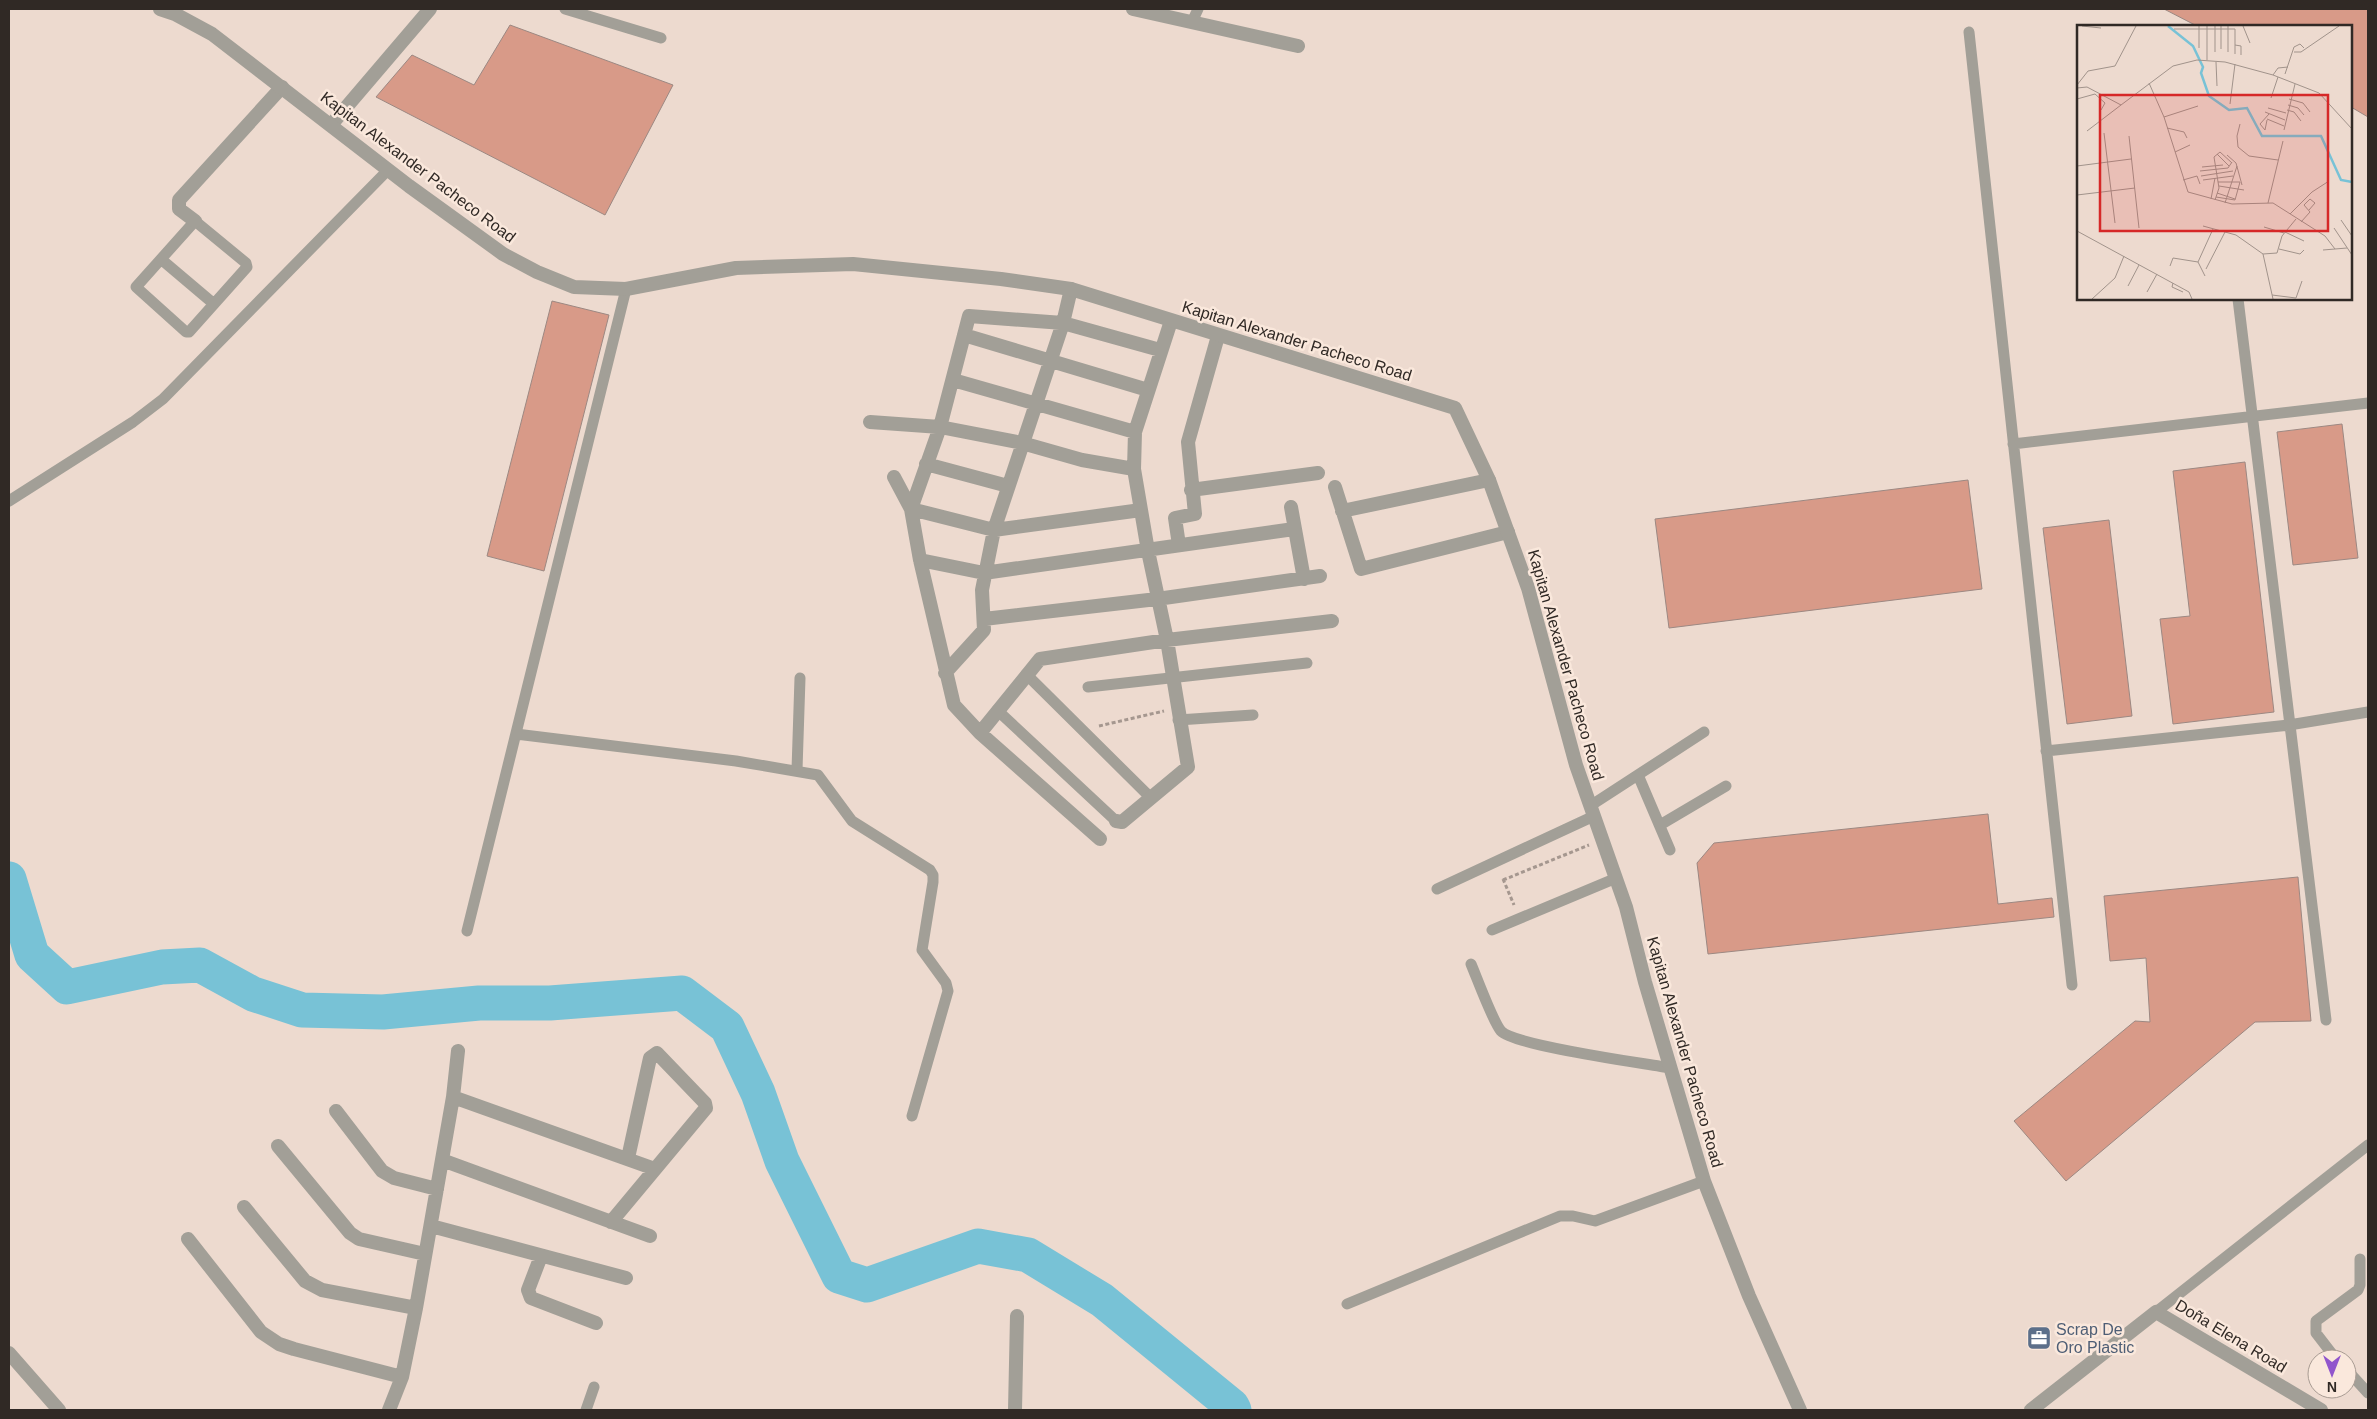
<svg xmlns="http://www.w3.org/2000/svg" width="2377" height="1419" font-family="Helvetica,sans-serif">
  <rect width="100%" height="100%" fill="#eddacf"/>
  <g fill="none" stroke-linecap="round" stroke-linejoin="round">
    <path stroke="#78c2d6" stroke-width="35" d="M9,879L32,955L67,987L162,967L200,965L253,994L302,1010L383,1012L479,1003H550L682,993L727,1027L758,1093L782,1161L839,1276L867,1285L978,1246L1028,1255L1102,1300L1232,1406L1234,1410"/>
  </g>
  <path fill="#d89a88" stroke="#9c8882" d="M2164,9H2368V117L2351,107V26H2197Z
    M510,25L673,85L605,215L376,97L412,55L474,85Z
    M552,301L609,315L544,571L487,556Z
    M2342,424L2358,558L2293,565L2277,432Z
    M2245,462L2274,712L2173,724L2160,619L2190,616L2173,471Z
    M1968,480L1982,589L1669,628L1655,519Z
    M2109,520L2132,716L2067,724L2043,528Z
    M1988,814L1998,904L2052,898L2054,917L1708,954L1697,863L1714,843Z
    M2298,877L2311,1021L2255,1022L2066,1181L2014,1121L2135,1021L2150,1022L2146,958L2110,961L2104,896Z"/>
  <g fill="none" stroke-linecap="round" stroke-linejoin="round">
    <path stroke="#a5978f" stroke-width="3" stroke-dasharray="4 2.5" stroke-linecap="butt" d="M1099,726L1164,711
      M1503,879L1514,905
      M1503,880L1589,845"/>
    <path stroke="#a29f97" stroke-width="11" d="M565,9L661,38
      M1192,22L1198,9
      M1969,32L2072,985
      M195,221L246,263L247,267L189,332H186L136,287Z
      M162,260L214,304
      M2238,299L2326,1020
      M2013,444L2368,403
      M9,501L133,422L163,399L388,170
      M1026,674L1150,797
      M1088,687L1307,663
      M997,710L1116,821
      M1178,720L1253,715
      M516,734L736,761L818,775L852,821L930,870L933,875V882L922,950L946,983L948,991L912,1116
      M2046,751L2289,725L2368,712
      M797,770L800,678
      M1638,775L1670,850
      M1590,806L1704,732
      M1660,825L1726,786
      M1437,889L1594,816
      M1492,930L1614,879
      M467,931L626,289
      M1471,964C1477,978 1493,1022 1501,1031C1515,1046 1643,1063 1670,1068
      M1347,1304L1560,1216H1573L1595,1221L1704,1181
      M2156,1312L2368,1145
      M2336,1359L2316,1333V1321L2358,1290L2360,1285V1259
      M2347,1370L2368,1393
      M586,1410L594,1387"/>
    <path stroke="#a29f97" stroke-width="14" d="M1133,9L1298,46
      M331,125L430,9
      M195,221L179,209V200L282,87
      M964,335L1148,390
      M953,380L1135,432
      M870,422L940,427L1022,443L1082,460L1134,469
      M926,464L1008,486
      M894,477L911,509L920,560L954,705L980,733L1100,839
      M1335,487L1361,569L1508,532
      M1191,490L1318,473
      M1291,507L1304,579
      M911,509L940,427L969,316L1063,323L1160,350
      M911,509L994,530L1141,510
      M1342,511L1489,480
      M1179,545L1175,518L1195,514L1188,442L1218,336
      M920,560L984,573L1294,529
      M984,619L1157,599L1320,576
      M945,673L984,630L982,590L994,530L1063,323L1071,289
      M980,733L1040,659L1167,640L1332,621
      M1116,821L1122,822L1188,767L1167,640L1148,551L1134,469L1135,432L1171,321
      M453,1097L655,1169
      M336,1111L382,1171L394,1178L437,1189
      M278,1146L350,1233L359,1239L425,1254
      M442,1160L650,1236
      M244,1207L305,1281L322,1290L416,1308
      M611,1222L706,1108L705,1103L657,1053L650,1058L628,1158
      M431,1226L626,1278
      M188,1239L261,1332L279,1344L294,1349L402,1377
      M541,1256L528,1290L531,1298L596,1323
      M9,1353L59,1410
      M389,1410L402,1377L416,1308L453,1097L458,1051
      M1015,1410L1017,1316"/>
    <path stroke="#a29f97" stroke-width="14" d="M160,9L175,14L212,34L409,186L503,254L537,272L574,287L626,289L736,268L853,264L1001,279L1071,289L1455,408L1489,480L1528,588L1576,765L1626,907L1645,982L1704,1181L1749,1296L1800,1410
      M2031,1410L2156,1312L2321,1410"/>
  </g>
  <defs>
    <symbol id="office-square" viewBox="-11 -11 22 22"><rect x="-9" y="-9" width="18" height="18" rx="4" fill="#5c6f8a" stroke="#fae8dc"/><path d="M-6-3h4V-5.5h4V-3h4V5H-6ZM-1-4.5V-3h2v-1.5ZM-6 0V1H6V0Z" fill="#fff"/></symbol>
  </defs>
  <g fill-rule="evenodd">
    <use href="#office-square" x="2025" y="1324" width="28" height="28"/>
  </g>
  <g text-anchor="middle" dominant-baseline="central" stroke-width="5" stroke-linejoin="round" paint-order="stroke">
    <g font-size="16" fill="#302925" stroke="#fae8dc">
      <text transform="translate(418 167) rotate(37)">Kapitan Alexander Pacheco Road</text>
      <text transform="translate(1297 341) rotate(17)">Kapitan Alexander Pacheco Road</text>
      <text transform="translate(1566 665) rotate(74)">Kapitan Alexander Pacheco Road</text>
      <text transform="translate(1685 1052) rotate(74)">Kapitan Alexander Pacheco Road</text>
      <text transform="translate(2231 1336) rotate(31)">Doña Elena Road</text>
    </g>
    <g font-size="16" fill="#4e5e75" stroke="#fae8dc" text-anchor="start">
      <text x="2056" y="1329">Scrap De<tspan x="2056" dy="18">Oro Plastic</tspan></text>
    </g>
  </g>
  <g transform="translate(2077 25)">
    <rect width="275" height="275" fill="#eddacf"/>
    <path fill="none" stroke="#78c2d6" stroke-width="2.5" d="M91,1L116,21L126,42L124,48L132,71L152,85L170,83L185,111H244L264,155L275,157"/>
    <path fill="none" stroke="#a1938b" stroke-width="1" d="M5,1L24,3M130,1V35M138,1V27M144,1V24M166,1L173,18M97,4H158V29M158,20L164,21V30M122,23V1M151,27V1M217,27H224L262,1M139,37L140,61M208,49L217,22L223,19L227,23M196,50L201,43L211,42M72,58L87,92L111,167L155,179L196,178L248,211L258,224M0,60L11,46L38,41L59,1M0,63L10,62L44,80L96,41L120,35L148,37L196,50L242,68L275,104M194,73L201,52M0,74L18,69L28,78L24,85M212,74L226,78L233,87M153,79L158,39M211,80L221,83L227,90M191,83L209,88M210,85L217,87L224,96M188,87L208,95M87,92L121,81M190,94L207,101M190,95L188,105L183,99L192,89M163,99L160,111L161,122L172,131L201,135M90,103L107,107L110,113M207,105L218,59M10,106L44,80M27,108L38,198M52,111L62,203M98,127L113,120M140,129L152,141M150,130L159,138L165,160M0,141L54,134M125,142L146,140M123,146L151,143L155,137M124,151L156,146M106,155L120,151L123,159M126,155L156,151M141,157H163M142,161L167,165M140,168L158,174M0,170L58,163M139,172L158,175L163,157M134,174L138,153M138,175L142,163L137,132L143,127L155,138M148,178L160,141M191,178L206,116M213,189L235,167L252,156M264,195L275,211M224,197L233,187L227,180L233,174L238,178L232,185M126,201L159,210L186,229M187,202L207,208M257,203L275,230M0,206L112,267L115,274M208,207L227,216M202,224L223,229L227,225M246,225L270,223M186,229L200,228L205,211L219,194M186,229L196,274M93,241L96,233L121,237M129,244L148,207M128,251L121,237L136,204M96,258L95,262L106,267M51,261L62,240M70,267L80,249M195,270L219,273L225,256M15,274L38,253L47,231"/>
    <path fill="#d62828" fill-opacity="0.15" stroke="#d62828" stroke-width="2.5" d="M23,70H251V206H23Z"/>
    <rect width="275" height="275" fill="none" stroke="#302925" stroke-width="2.5"/>
  </g>
  <rect width="2377" height="1419" fill="none" stroke="#302925" stroke-width="20"/>
  <g transform="translate(2332 1374) rotate(180)"><circle r="24" fill="#fae8dc" stroke="#a99c93"/>
  <path d="M0-4L9 19L0 12L-9 19Z" fill="#9155cc"/>
  <text y="-8" font-size="14" font-weight="bold" text-anchor="middle" fill="#302925">N</text>
  </g>
</svg>
